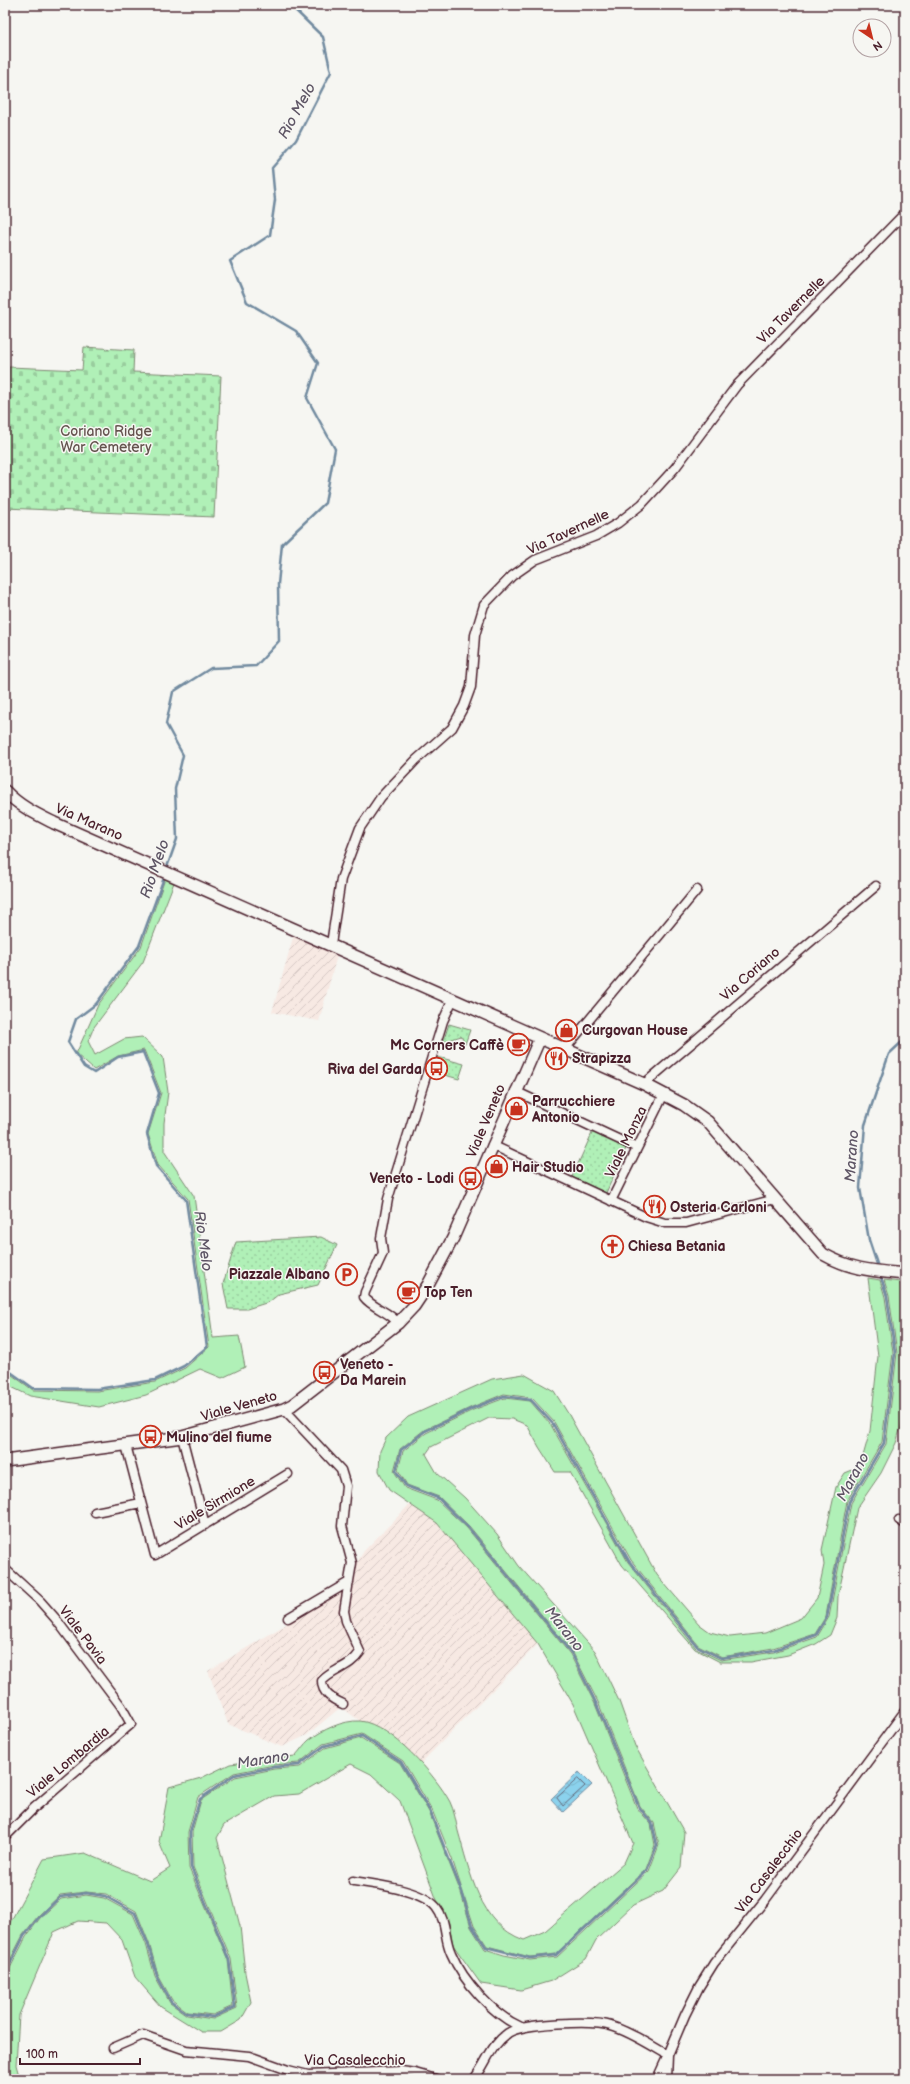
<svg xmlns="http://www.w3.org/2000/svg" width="910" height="2084" font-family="'Balsamiq Sans',sans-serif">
  <defs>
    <pattern id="industrial-furrows" width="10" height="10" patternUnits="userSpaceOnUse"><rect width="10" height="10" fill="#f7e9e3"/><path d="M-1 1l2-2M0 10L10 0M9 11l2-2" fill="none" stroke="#d5c7c3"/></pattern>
    <pattern id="cemetery-stones" width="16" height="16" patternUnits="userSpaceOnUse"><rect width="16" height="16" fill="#b0f0b7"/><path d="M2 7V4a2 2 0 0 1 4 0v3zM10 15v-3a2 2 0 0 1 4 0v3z" fill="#99cd9e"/></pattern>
    <pattern id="park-dots" width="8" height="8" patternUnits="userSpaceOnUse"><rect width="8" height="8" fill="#b0f0b7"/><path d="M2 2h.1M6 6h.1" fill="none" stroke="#99cd9e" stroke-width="1.8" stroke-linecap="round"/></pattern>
    <pattern id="water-waves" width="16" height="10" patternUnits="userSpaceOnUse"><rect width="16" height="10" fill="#8bd2ed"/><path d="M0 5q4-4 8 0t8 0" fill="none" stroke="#79b4cb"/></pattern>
  </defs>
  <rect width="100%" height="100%" fill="#f6f6f2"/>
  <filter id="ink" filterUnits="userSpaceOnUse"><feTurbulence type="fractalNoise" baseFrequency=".025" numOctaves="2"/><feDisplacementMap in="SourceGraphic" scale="8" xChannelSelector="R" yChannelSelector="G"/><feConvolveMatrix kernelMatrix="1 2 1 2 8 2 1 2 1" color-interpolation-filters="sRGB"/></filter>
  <g filter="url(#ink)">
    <path fill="url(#industrial-furrows)" d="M294,934L338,952L319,1021L272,1012Z
      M410,1504L437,1523L538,1644L421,1763L387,1732L360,1721L341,1707L307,1735L282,1747L228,1724L208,1671L345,1589L344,1597L357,1652L348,1661L325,1672L319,1680V1687L324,1696L337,1697L329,1691L325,1682L329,1678L351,1667L364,1653L363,1646L349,1619L348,1611L356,1564L364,1551Z"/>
    <path fill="#b0f0b7" stroke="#7d8871" d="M166,876L175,880L143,962L94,1027L88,1041L95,1055L124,1039L142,1037L163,1057L168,1092L164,1123V1151L194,1196L213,1338L239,1336L245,1367L222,1378L200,1369L146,1395L99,1407L30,1396L5,1384V1370L33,1390L97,1391L155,1382L185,1368L209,1347L188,1199L158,1165L148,1134L161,1093L144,1050L118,1056L94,1070L76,1054L98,1005L141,947Z
      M868,1278L880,1280L885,1297L893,1353L882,1442L847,1501L826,1616L815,1634L773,1648L722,1657L698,1645L631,1560L554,1422L532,1398L504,1394L472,1407L424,1430L400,1449L394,1471L405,1488L437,1500L467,1528L570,1654L595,1704L637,1808L651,1824L655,1845L646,1869L556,1954L530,1957L487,1946L474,1926L452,1859L432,1810L403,1761L362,1734L323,1744L299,1763L274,1765L234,1773L198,1797L188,1832L189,1868L228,1960L233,2006L213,2015L188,2012L172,2000L158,1975L149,1943L136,1911L106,1894L86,1892L60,1895L38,1916L23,1935L5,1970V1932L44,1859L85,1853L150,1881L170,1868L159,1842L169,1787L201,1778L230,1764L295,1756C300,1751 304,1744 309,1740C322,1730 343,1720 360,1721C391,1724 436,1776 450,1802C454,1810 456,1822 458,1831C470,1872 479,1924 524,1940L545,1931L624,1863L633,1843L573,1704L538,1644L437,1523L389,1490L379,1471L380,1451L386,1438L408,1417L492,1379L524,1374L554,1391L569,1415L657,1575L699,1624L710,1632L730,1637L765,1633L801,1618L817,1598L824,1565L822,1550L836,1487L845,1473L860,1467L870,1431L878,1356Z
      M884,1280L900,1282L905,1302L904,1417L896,1443L881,1473L857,1508L838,1596L837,1618L830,1635L816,1644L788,1655L751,1662H720L695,1649L622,1565L570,1472H555L539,1447L527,1425L512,1419L489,1418L431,1447L426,1454L437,1473L465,1498L497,1534L519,1566L595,1651L619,1701L635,1746L684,1832L681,1868L663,1891L633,1905L596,1940L586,1959L551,1981L521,1990L481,1984L453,1945L449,1923L436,1898L400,1801L371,1774L351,1764L299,1794L274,1796L224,1825L217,1838L240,1926L245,1973L251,2002L241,2020L221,2032H201L161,2007L135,1977L122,1940L106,1923L78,1921L54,1932L19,2015L16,2065L20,2079H5V1978L26,1937L40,1918L61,1899L86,1895L104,1898L133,1914L146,1944L155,1976L170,2003L187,2015L213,2019L237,2008L231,1959L193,1867L192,1832L201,1800L235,1777L274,1769L300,1767L325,1748L361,1738L400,1763L429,1812L461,1893L471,1927L485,1949L504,1955L530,1960L557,1957L649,1871L659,1845L654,1823L640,1806L598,1702L573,1653L469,1526L439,1497L407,1485L398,1470L403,1451L426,1433L473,1410L505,1398L530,1401L551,1425L628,1562L696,1648L721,1660L774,1652L817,1637L829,1617L851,1503L886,1444L897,1353L889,1296Z"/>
    <path fill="url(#cemetery-stones)" stroke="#7d8871" d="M84,347L134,350L133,372L221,376L214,517L5,508V417L7,416L9,367L82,370Z"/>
    <path fill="url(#park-dots)" stroke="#7d8871" d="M449,1024L470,1030L465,1044L461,1036L443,1042Z
      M438,1057L464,1064L459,1079L434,1072Z
      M593,1131L627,1146L606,1193L572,1177Z
      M321,1237L337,1245L318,1285L279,1294L269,1302L247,1309H228L223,1284L236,1242Z"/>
    <path fill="url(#water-waves)" stroke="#718a9f" d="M579,1772L592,1785L563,1812L551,1799Z"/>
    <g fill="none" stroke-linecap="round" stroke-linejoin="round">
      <path stroke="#646779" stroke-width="1" d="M578,1779L585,1786L563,1806L557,1798Z"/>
      <path stroke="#718a9f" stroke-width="2.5" d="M166,870L177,839L175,789L183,755L166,724L173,692L211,668L256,666L279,641L278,584L282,544L325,503L335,449L307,398L318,363L296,331L247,302L230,261L270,235L275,200L272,168L296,140L331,72L323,37L290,5
        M878,1267L869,1240L860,1188L865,1125L889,1054L905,1039
        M5,1368L33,1388L97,1389L155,1380L184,1366L207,1347L186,1200L156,1166L147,1134L159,1093L143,1052L118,1057L94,1073L84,1067L68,1042L76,1019L96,1004L139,946L165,875
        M5,1974L24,1936L39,1917L60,1897L86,1893L105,1896L135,1913L148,1944L157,1976L171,2002L187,2013L213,2017L235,2007L229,1960L191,1867L190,1832L200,1799L234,1775L274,1767L299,1765L324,1746L362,1736L401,1762L430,1811L462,1892L472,1926L486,1947L530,1958L556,1955L647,1870L657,1845L652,1823L639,1807L596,1703L572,1654L468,1527L438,1498L406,1486L396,1471L401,1450L425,1431L473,1408L504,1396L531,1400L553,1424L629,1561L697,1646L721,1658L774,1650L816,1635L827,1617L849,1502L884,1443L895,1353L887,1296L880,1274"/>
      <defs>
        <path id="minor" d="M331,944L341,879L360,828L381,797L416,760L452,728L464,706L471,687L475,635L484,605L512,576L535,560L596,536L618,523L642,504L675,468L737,385L905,213
          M565,1049L697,890
          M644,1084L876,886
          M515,1091L637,1148
          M492,1145L646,1217L665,1223H686L775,1199
          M611,1201L664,1094
          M398,1323C389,1311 372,1308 364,1297L365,1292L383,1253L381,1238L388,1199L443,1021L453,999
          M284,1409L341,1470L346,1486L342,1526L352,1563L344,1611L346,1621L360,1652C351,1667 333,1669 322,1681C322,1693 332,1699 343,1704
          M182,1437L205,1525
          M126,1445L155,1555L288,1474
          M95,1512L141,1503
          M899,1520L905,1524
          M5,1569L40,1601L55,1618L121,1706L131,1724L34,1808L5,1837
          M288,1618L349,1582
          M353,1881C375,1884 421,1890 436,1907C447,1921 444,1938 451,1953C463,1981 493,2015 521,2027
          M113,2048L143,2035L186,2050L249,2056L288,2070L308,2075L401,2071L415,2073L436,2079
          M474,2079C487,2063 489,2047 508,2033C523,2023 594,2020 611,2026C631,2032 650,2045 668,2055L657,2079
          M667,2079L668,2055L685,2015L699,1987L714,1963L765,1900L905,1711"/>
        <path id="secondary" d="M5,791C19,806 36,814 54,823L644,1084L684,1105L708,1122L823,1254C851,1270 874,1271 905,1274
          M5,1461L182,1437L284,1409L292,1405L398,1323L414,1306L428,1285L453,1238L540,1038"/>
      </defs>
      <use href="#minor" stroke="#4a1f2b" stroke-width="11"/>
      <use href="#secondary" stroke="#4a1f2b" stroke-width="14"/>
      <use href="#minor" stroke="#f6f6f2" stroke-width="8"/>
      <use href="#secondary" stroke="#f6f6f2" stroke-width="11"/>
    </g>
  </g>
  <defs>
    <symbol id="shop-ring" viewBox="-11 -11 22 22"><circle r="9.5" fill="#f6f6f2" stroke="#c8321e" stroke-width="1.5"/><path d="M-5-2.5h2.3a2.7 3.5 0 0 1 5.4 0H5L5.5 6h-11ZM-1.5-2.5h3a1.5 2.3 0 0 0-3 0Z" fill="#c8321e"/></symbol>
    <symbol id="cafe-ring" viewBox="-11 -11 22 22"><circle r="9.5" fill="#f6f6f2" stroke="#c8321e" stroke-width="1.5"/><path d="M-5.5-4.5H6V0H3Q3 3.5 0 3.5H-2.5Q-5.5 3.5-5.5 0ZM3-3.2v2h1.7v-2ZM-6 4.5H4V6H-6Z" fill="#c8321e"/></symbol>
    <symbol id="restaurant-ring" viewBox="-11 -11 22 22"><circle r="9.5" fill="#f6f6f2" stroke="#c8321e" stroke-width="1.5"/><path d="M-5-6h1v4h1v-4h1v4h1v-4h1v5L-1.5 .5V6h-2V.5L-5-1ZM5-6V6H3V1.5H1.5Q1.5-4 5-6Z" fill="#c8321e"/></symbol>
    <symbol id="bus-ring" viewBox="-11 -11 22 22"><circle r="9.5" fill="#f6f6f2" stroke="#c8321e" stroke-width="1.5"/><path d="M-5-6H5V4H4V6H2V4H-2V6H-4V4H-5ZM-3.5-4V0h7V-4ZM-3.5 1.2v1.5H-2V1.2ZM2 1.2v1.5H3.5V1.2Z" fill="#c8321e"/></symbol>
    <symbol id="church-ring" viewBox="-11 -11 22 22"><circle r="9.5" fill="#f6f6f2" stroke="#c8321e" stroke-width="1.5"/><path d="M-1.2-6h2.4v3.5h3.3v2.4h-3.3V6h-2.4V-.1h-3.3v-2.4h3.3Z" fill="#c8321e"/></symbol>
    <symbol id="parking-ring" viewBox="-11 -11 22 22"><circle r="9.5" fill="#f6f6f2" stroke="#c8321e" stroke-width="1.5"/><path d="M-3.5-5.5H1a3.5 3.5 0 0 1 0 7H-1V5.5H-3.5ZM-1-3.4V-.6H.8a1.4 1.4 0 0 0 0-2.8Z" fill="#c8321e"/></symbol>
  </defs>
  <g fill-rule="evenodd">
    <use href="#shop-ring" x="554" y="1018" width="25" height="25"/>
    <use href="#cafe-ring" x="506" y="1032" width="25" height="25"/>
    <use href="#restaurant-ring" x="544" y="1046" width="25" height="25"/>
    <use href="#bus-ring" x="424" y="1056" width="25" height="25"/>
    <use href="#shop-ring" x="504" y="1096" width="25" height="25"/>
    <use href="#shop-ring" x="484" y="1154" width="25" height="25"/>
    <use href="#bus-ring" x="458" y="1166" width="25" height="25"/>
    <use href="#restaurant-ring" x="642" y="1194" width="25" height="25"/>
    <use href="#church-ring" x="600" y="1234" width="25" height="25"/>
    <use href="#parking-ring" x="334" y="1262" width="25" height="25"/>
    <use href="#cafe-ring" x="396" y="1280" width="25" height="25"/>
    <use href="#bus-ring" x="312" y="1360" width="25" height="25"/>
    <use href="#bus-ring" x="138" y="1424" width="25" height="25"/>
  </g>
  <g text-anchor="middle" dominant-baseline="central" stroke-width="3" stroke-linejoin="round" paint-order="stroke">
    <g font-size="14" fill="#4a1f2b" stroke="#f6f6f2">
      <text transform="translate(791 310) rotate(-45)">Via Tavernelle</text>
      <text transform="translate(568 532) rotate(-25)">Via Tavernelle</text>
      <text transform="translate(89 822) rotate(24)">Via Marano</text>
      <text transform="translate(750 974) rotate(-41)">Via Coriano</text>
      <text transform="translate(486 1121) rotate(-67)">Viale Veneto</text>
      <text transform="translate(626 1142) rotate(-64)">Viale Monza</text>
      <text transform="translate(239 1406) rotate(-16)">Viale Veneto</text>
      <text transform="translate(215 1503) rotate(-31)">Viale Sirmione</text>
      <text transform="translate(83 1635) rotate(53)">Viale Pavia</text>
      <text transform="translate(68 1762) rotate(-40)">Viale Lombardia</text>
      <text transform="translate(769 1871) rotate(-53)">Via Casalecchio</text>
      <text x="355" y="2060">Via Casalecchio</text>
    </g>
    <g font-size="14" fill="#64534e" stroke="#f6f6f2">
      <text x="106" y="431">Coriano Ridge<tspan x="106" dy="16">War Cemetery</tspan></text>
    </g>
    <g font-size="14" font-weight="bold" fill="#4a1f2b" stroke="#f6f6f2" text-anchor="start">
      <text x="582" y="1030">Curgovan House</text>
      <text x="504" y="1045" text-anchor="end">Mc Corners Caffè</text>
      <text x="572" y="1058">Strapizza</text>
      <text x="422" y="1069" text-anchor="end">Riva del Garda</text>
      <text x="532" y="1101">Parrucchiere<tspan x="532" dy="16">Antonio</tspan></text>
      <text x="512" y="1167">Hair Studio</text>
      <text x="454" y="1178" text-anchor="end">Veneto - Lodi</text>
      <text x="670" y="1207">Osteria Carloni</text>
      <text x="628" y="1246">Chiesa Betania</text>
      <text x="330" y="1274" text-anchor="end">Piazzale Albano</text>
      <text x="424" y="1292">Top Ten</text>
      <text x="340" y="1364">Veneto -<tspan x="340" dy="16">Da Marein</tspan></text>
      <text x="166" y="1437">Mulino del fiume</text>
    </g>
    <g font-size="15" font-style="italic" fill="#5e5565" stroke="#f6f6f2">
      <text transform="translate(297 111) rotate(-61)">Rio Melo</text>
      <text transform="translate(155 869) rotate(-71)">Rio Melo</text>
      <text transform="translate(852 1156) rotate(-86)">Marano</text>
      <text transform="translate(203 1241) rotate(82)">Rio Melo</text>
      <text transform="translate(853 1477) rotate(-62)">Marano</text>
      <text transform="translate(564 1629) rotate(52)">Marano</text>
      <text transform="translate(263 1760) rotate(-9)">Marano</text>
    </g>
  </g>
  <rect width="910" height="2084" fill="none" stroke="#f6f6f2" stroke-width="20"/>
  <rect x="10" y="10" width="890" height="2064" fill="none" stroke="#4a1f2b" stroke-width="1.5" filter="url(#ink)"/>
  <g transform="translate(872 38) rotate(145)"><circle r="19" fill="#f6f6f2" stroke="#b1a0a2"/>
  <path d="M0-3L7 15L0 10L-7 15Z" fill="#c8321e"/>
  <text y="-6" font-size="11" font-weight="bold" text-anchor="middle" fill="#4a1f2b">N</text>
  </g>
  <path d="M20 2058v6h120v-6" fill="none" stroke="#4a1f2b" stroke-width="2"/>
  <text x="26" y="2058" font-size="12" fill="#4a1f2b" stroke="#f6f6f2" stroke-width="3" paint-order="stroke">100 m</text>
</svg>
